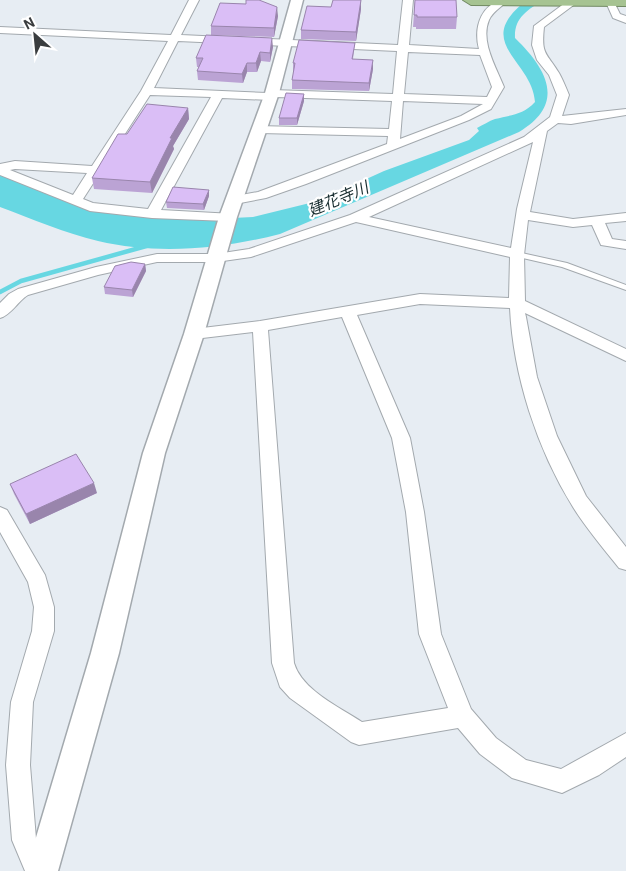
<svg xmlns="http://www.w3.org/2000/svg" width="626" height="871" font-family="Roboto,'Noto Sans JP',sans-serif">
  <rect width="100%" height="100%" fill="#e7edf3"/>
  <path fill="#67d7e2" d="M527,0H544C527,10 514,18 515,38C548,70 566,104 519,132L280,234C221,249 158,255 98,241C65,233 32,219 0,207V172L73,204L212,219L253,217L318,201L384,171L469,140L479,131L477,128C483,125 489,121 495,119C511,115 523,115 535,102C532,59 471,43 527,0Z"/>
  <g fill="none" stroke-linecap="round" stroke-linejoin="round">
    <path stroke="#67d7e2" stroke-width="4.5" d="M0,292L21,281L150,245"/>
    <defs>
      <path id="service" d="M514,252H517L567,263L626,285V290L562,267L514,256Z"/>
      <path id="minor" d="M189,0H199L181,35L398,45L403,0H413L409,45L479,49C473,27 482,0 508,0C502,7 493,11 489,20C480,41 496,67 504,87L491,109L469,120L306,184L266,198L235,204L230,203L228,200L230,197L258,192L387,144L388,136L260,133L256,132V126L389,129L392,101L276,97L271,100L222,98L161,210L233,214L235,217L228,221L152,218L90,211L0,175V164L15,161L92,166L141,91L168,41L0,33V27L171,35ZM178,41L397,51L393,94L272,90L267,93L154,88ZM408,52L480,55L492,87L487,97L404,94ZM150,95L211,97L148,209L93,203L83,199ZM403,101L483,104L461,116L400,139ZM15,169L87,173L73,195L10,170Z
        M569,0L579,1L544,27C541,55 546,52 559,73C563,80 566,88 569,95L562,116L626,109V115L571,124L558,123L547,131L530,212L573,219L626,213V221L605,223L612,239L626,241V249L601,245L592,225L573,227L528,220L524,255L525,301L626,349V361L525,313L526,317L537,377L557,436L586,496L626,547V570L619,568C603,548 586,528 573,507C537,449 513,375 510,308L420,304L357,315L410,438L424,512L441,634L471,709L496,738L526,760L561,769L626,733V757L599,775L562,793L512,778L480,754L458,728L359,745L351,742L290,698L280,687L272,663L253,332L194,339L188,338L186,334L188,330L194,329L260,321L420,294L509,298L510,257L356,222L251,257L216,262H157L98,275L28,295C18,301 11,315 0,318V303L9,294L18,289L96,267L157,254H216L249,249L350,215L524,137L550,117L557,95L549,75L537,60L532,45L534,26ZM533,142L517,209L511,248L369,217ZM342,317L392,438L406,512L419,634L448,708L362,722C339,707 302,690 294,663L268,330Z
        M605,0H613L620,14L626,16V23L613,18Z
        M0,507L7,510L45,575L54,607V631L33,702L30,765L36,839L51,871H25L12,840L6,765L11,702L32,631L34,607L28,582L0,532Z"/>
      <path id="tertiary" d="M291,0H303L279,93L237,217L204,334L165,453L119,653L58,871H26L91,653L143,453L184,334L219,217L265,93Z"/>
      <path id="trunk" d="M463,0H626V6L471,5Z"/>
    </defs>
    <use href="#service" stroke="#a3a9ae" stroke-width="2"/>
    <use href="#minor" stroke="#a3a9ae" stroke-width="2"/>
    <use href="#tertiary" stroke="#a3a9ae" stroke-width="3"/>
    <use href="#trunk" stroke="#728a63" stroke-width="2"/>
    <use href="#service" fill="#fff" fill-rule="evenodd"/>
    <use href="#minor" fill="#fff" fill-rule="evenodd"/>
    <use href="#tertiary" fill="#fff" fill-rule="evenodd"/>
    <use href="#trunk" fill="#a6c392" fill-rule="evenodd"/>
  </g>
  <path fill="#bba3d4" d="M361,0V9L356,41L301,39V30L331,7Z
    M415,0L457,17L456,29H416V27H413Z
    M278,16L274,37L211,35V26Z
    M355,43L353,59L373,69L369,91L292,89V80L294,71H293V63Z
    M273,47L270,62L261,61L257,72H247L243,83L198,80L197,71L199,67H197L196,58Z
    M304,94V101L297,125H279V118Z
    M188,108L189,119L173,146L174,149L152,193L94,189L92,178L127,134Z
    M209,196L204,210L167,208L166,202Z
    M145,264L146,271L133,297L105,294L104,287Z
    M10,484L97,493L30,524L14,494Z"/>
  <path fill="#9985ac" d="M361,0V9L356,41V32Z
    M277,7L278,16L274,37V28Z
    M272,38L273,47L270,62V53Z
    M260,52L261,61L257,72L256,63Z
    M373,60V69L369,91V83Z
    M247,63V72L243,83L242,74Z
    M304,94V101L297,125V118Z
    M188,108L189,119L173,146L174,149L152,193L150,182L170,138Z
    M209,190V196L204,210L203,204Z
    M145,264L146,271L133,297L132,290Z
    M94,483L97,493L30,524L26,514Z"/>
  <path fill="#dabef6" stroke="#9985ac" d="M246,0H259L277,7L274,28L211,26L220,3L246,4Z
    M333,0H361L356,32L301,30L307,6L331,7Z
    M415,0H456L457,17H417V15H414Z
    M206,35L272,38L270,53L260,52L256,63H247L242,74L197,71L203,58H196Z
    M299,40L355,43L352,59L373,60L369,83L292,80L295,63H293Z
    M286,93L304,94L297,118H279Z
    M147,104L188,108L170,138H172L150,182L92,178L118,134H127Z
    M173,187L209,190L203,204L166,202Z
    M131,262L145,264L132,290L104,287L115,266Z
    M76,454L94,483L26,514L10,484Z"/>
  <g text-anchor="middle" dominant-baseline="central" stroke-width="4.5" stroke-linejoin="round" paint-order="stroke">
    <g font-size="16" font-style="italic" fill="#192e30" stroke="#fff">
      <text transform="translate(338 199) rotate(-23)">建花寺川</text>
    </g>
  </g>
  <g transform="translate(35 35) rotate(333)" stroke="#ffffff" stroke-width="4" paint-order="stroke">
  <path d="M0-4L9 19L0 12L-9 19Z" fill="#3a3d3f"/>
  <text y="-8" font-size="14" font-weight="bold" text-anchor="middle" fill="#3a3d3f">N</text>
  </g>
</svg>
